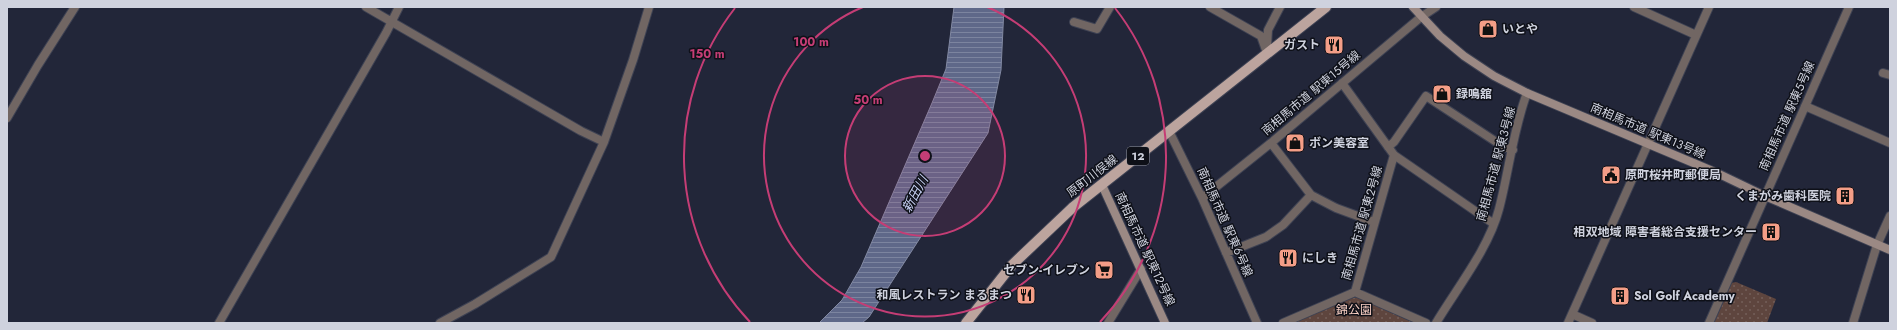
<svg xmlns="http://www.w3.org/2000/svg" width="1897" height="330" font-family="Jost,'Noto Sans JP',sans-serif">
  <defs>
    <pattern id="park-dots" width="8" height="8" patternUnits="userSpaceOnUse"><rect width="8" height="8" fill="#5e453e"/><path d="M2 2h.1M6 6h.1" fill="none" stroke="#745f59" stroke-width="1.8" stroke-linecap="round"/></pattern>
    <pattern id="water-rules" width="6" height="5" patternUnits="userSpaceOnUse"><rect width="6" height="5" fill="#5f6889"/><path d="M0 2.5h6" fill="none" stroke="#7c849f"/></pattern>
  </defs>
  <rect width="100%" height="100%" fill="#222639"/>
  <path fill="url(#park-dots)" d="M1736,282L1776,299L1767,323H1714L1731,283Z
    M1357,297L1414,323H1293L1351,298Z"/>
  <path fill="url(#water-rules)" stroke="#8188a2" d="M954,7H1004L1001,70L988,133L869,317L862,323H819L842,300L861,267L932,103L946,69Z"/>
  <g fill="none" stroke-linecap="round" stroke-linejoin="round">
    <defs>
      <path id="street" d="M366,7L581,131L604,142
        M1210,7L1261,36L1267,53
        M1634,7L1696,35
        M1074,22L1097,29L1110,7
        M1267,46L1268,30L1280,7
        M1883,73L1890,75
        M1342,83L1394,155L1494,224
        M1805,106L1890,143
        M7,118L38,65L75,7
        M1169,131L1202,198L1257,323
        M1271,143L1311,195L1336,208L1374,222
        M1388,147L1394,142L1426,96L1504,147L1513,150
        M1202,198L1271,143L1421,17L1436,7
        M1226,253L1266,237L1283,225L1311,195
        M1355,292L1426,323
        M1572,314L1592,323
        M219,323L386,33L399,7
        M440,323L475,304L551,257L604,142L633,60L649,7
        M1108,323L1141,269
        M1283,323L1355,292L1394,155
        M1436,323C1457,288 1489,248 1499,209C1509,171 1513,130 1527,93
        M1568,323L1709,7
        M1709,323L1849,7
        M1853,323L1877,245L1890,216"/>
      <path id="secondary" d="M1413,7L1440,36L1464,56L1494,76L1527,93L1715,172L1765,196L1890,250
        M1102,185L1165,323"/>
      <path id="primary" d="M966,323L1012,265L1072,208L1326,7"/>
    </defs>
    <use href="#street" stroke="#3e4253" stroke-width="10"/>
    <use href="#secondary" stroke="#3e4253" stroke-width="10"/>
    <use href="#primary" stroke="#3e4253" stroke-width="12"/>
    <use href="#street" stroke="#716663" stroke-width="8"/>
    <use href="#secondary" stroke="#9b8984" stroke-width="8"/>
    <use href="#primary" stroke="#bca49e" stroke-width="10"/>
  </g>
  <circle cx="925" cy="156" r="80" fill="#c53d75" fill-opacity=".12"/>
  <g fill="none" stroke="#c53d75" stroke-width="2">
    <circle cx="925" cy="156" r="80"/>
    <path d="M987 7A161 161 0 1 1 863 7"/>
    <path d="M750 322A241 241 0 0 1 735 8M1115 8A241 241 0 0 1 1100 322"/>
  </g>
  <defs>
    <symbol id="shop-square" viewBox="-11 -11 22 22"><rect x="-9" y="-9" width="18" height="18" rx="4" fill="#f49e87" stroke="#0e1018"/><path d="M-5-2.5h2.3a2.7 3.5 0 0 1 5.4 0H5L5.5 6h-11ZM-1.5-2.5h3a1.5 2.3 0 0 0-3 0Z" fill="#111"/></symbol>
    <symbol id="restaurant-square" viewBox="-11 -11 22 22"><rect x="-9" y="-9" width="18" height="18" rx="4" fill="#f49e87" stroke="#0e1018"/><path d="M-5-6h1v4h1v-4h1v4h1v-4h1v5L-1.5 .5V6h-2V.5L-5-1ZM5-6V6H3V1.5H1.5Q1.5-4 5-6Z" fill="#111"/></symbol>
    <symbol id="civic-square" viewBox="-11 -11 22 22"><rect x="-9" y="-9" width="18" height="18" rx="4" fill="#f49e87" stroke="#0e1018"/><path d="M-.6-6.5H3V-4.5H.6V-3L4-1V1h2V6H-6V1h2V-1L-.6-3ZM-1.2 2.5V6h2.4V2.5Z" fill="#111"/></symbol>
    <symbol id="building-square" viewBox="-11 -11 22 22"><rect x="-9" y="-9" width="18" height="18" rx="4" fill="#f49e87" stroke="#0e1018"/><path d="M-4-6H4V6H1V3H-1V6H-4ZM-2.5-4.3h1.7v1.8h-1.7ZM.8-4.3h1.7v1.8H.8ZM-2.5-1h1.7V.8h-1.7ZM.8-1h1.7V.8H.8Z" fill="#111"/></symbol>
    <symbol id="supermarket-square" viewBox="-11 -11 22 22"><rect x="-9" y="-9" width="18" height="18" rx="4" fill="#f49e87" stroke="#0e1018"/><path d="M-6-5.5h2.5l.6 2H6L4.5 2H-2.5L-4.4-4H-6ZM-1.5 3.2a1.3 1.3 0 1 0 .1 0ZM3 3.2a1.3 1.3 0 1 0 .1 0Z" fill="#111"/></symbol>
  </defs>
  <g fill-rule="evenodd">
    <use href="#shop-square" x="1477" y="18" width="22" height="22"/>
    <use href="#restaurant-square" x="1323" y="34" width="22" height="22"/>
    <use href="#shop-square" x="1431" y="83" width="22" height="22"/>
    <use href="#shop-square" x="1284" y="132" width="22" height="22"/>
    <use href="#civic-square" x="1600" y="164" width="22" height="22"/>
    <use href="#building-square" x="1834" y="185" width="22" height="22"/>
    <use href="#building-square" x="1760" y="221" width="22" height="22"/>
    <use href="#restaurant-square" x="1277" y="247" width="22" height="22"/>
    <use href="#supermarket-square" x="1093" y="259" width="22" height="22"/>
    <use href="#restaurant-square" x="1015" y="284" width="22" height="22"/>
    <use href="#building-square" x="1609" y="285" width="22" height="22"/>
  </g>
  <g text-anchor="middle" dominant-baseline="central" stroke-width="3" stroke-linejoin="round" paint-order="stroke">
    <rect fill="#0e1018" stroke="#9598a3" stroke-width="1" x="1127" y="147" width="22" height="18" rx="3"/>
    <g font-size="11" font-weight="bold" fill="#cfd2de">
      <text x="1138" y="156">12</text>
    </g>
    <g font-size="12" font-weight="bold" fill="#cfd2de" stroke="#0e1018" text-anchor="start">
      <text x="1502" y="29">いとや</text>
      <text x="1320" y="45" text-anchor="end">ガスト</text>
      <text x="1456" y="94">録鳴舘</text>
      <text x="1309" y="143">ボン美容室</text>
      <text x="1625" y="175">原町桜井町郵便局</text>
      <text x="1831" y="196" text-anchor="end">くまがみ歯科医院</text>
      <text x="1757" y="232" text-anchor="end">相双地域 障害者総合支援センター</text>
      <text x="1302" y="258">にしき</text>
      <text x="1090" y="270" text-anchor="end">セブン-イレブン</text>
      <text x="1012" y="295" text-anchor="end">和風レストラン まるまつ</text>
      <text x="1634" y="296">Sol Golf Academy</text>
    </g>
    <g font-size="12" fill="#cfd2de" stroke="#0e1018">
      <text transform="translate(1311 93) rotate(-40)">南相馬市道 駅東15号線</text>
      <text transform="translate(1787 116) rotate(-66)">南相馬市道 駅東5号線</text>
      <text transform="translate(1648 131) rotate(23)">南相馬市道 駅東13号線</text>
      <text transform="translate(1496 164) rotate(-75)">南相馬市道 駅東3号線</text>
      <text transform="translate(1092 176) rotate(-38)">原町川俣線</text>
      <text transform="translate(1225 222) rotate(66)">南相馬市道 駅東6号線</text>
      <text transform="translate(1362 223) rotate(-74)">南相馬市道 駅東2号線</text>
      <text transform="translate(1145 249) rotate(65)">南相馬市道 駅東12号線</text>
    </g>
    <g font-size="12" fill="#fad0c4" stroke="#0e1018">
      <text x="1354" y="310">錦公園</text>
    </g>
    <g font-size="13" font-style="italic" fill="#c7d1f4" stroke="#0e1018">
      <text transform="translate(915 194) rotate(-61)">新田川</text>
    </g>
  </g>
  <circle cx="925" cy="156" r="6" fill="#c53d75" stroke="#0e1018" stroke-width="2"/>
  <g font-size="12" text-anchor="middle" font-weight="bold" fill="#c53d75" stroke="#0e1018" stroke-width="3" stroke-linejoin="round" paint-order="stroke">
    <text x="811" y="46">100 m</text>
    <text x="707" y="58">150 m</text>
    <text x="868" y="104">50 m</text>
  </g>
  <rect width="1897" height="330" fill="none" stroke="#cfd2de" stroke-width="16"/>
</svg>
